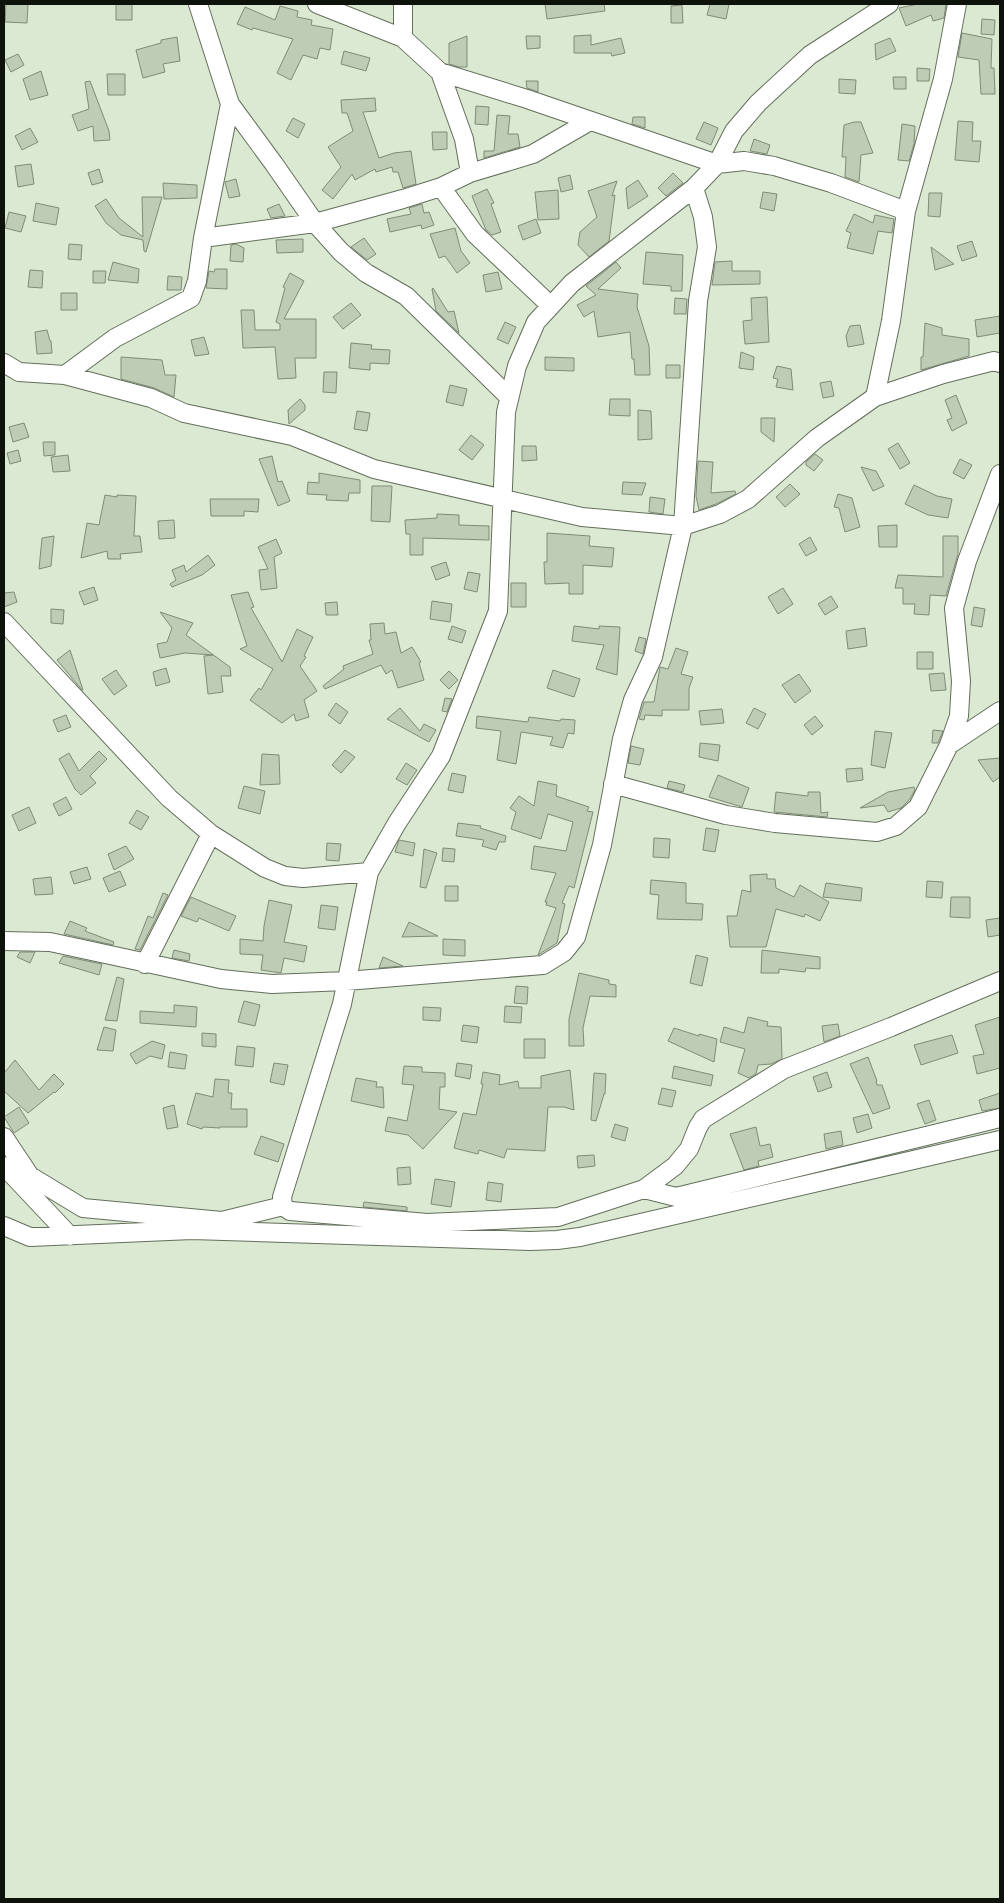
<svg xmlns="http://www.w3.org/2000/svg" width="1004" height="1903" font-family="Barlow,sans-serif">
  <rect width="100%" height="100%" fill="#dbe9d2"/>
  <path fill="#beccb5" stroke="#7f8b76" d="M6,4H28L27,23L5,22Z
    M116,4H132V20H116Z
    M545,4H604L605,11L547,19Z
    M710,4H729L726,19L707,15Z
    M918,4H946L944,18L933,21L931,15L906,26L899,8Z
    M682,5L683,23H671V6Z
    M280,6L298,11L297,17L312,20L311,25L333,29L330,50L320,48L317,59L303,55L291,80L277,73L293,39L253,28L252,30L237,24L245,7L275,20Z
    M982,19L995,20L994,35L981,34Z
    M962,33L992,39L991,68H994L995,94H981L979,60L958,57Z
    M591,35V45L621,38L625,53L612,56L611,53H574V36Z
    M467,36V67H459L449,64V43Z
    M526,36H540V48L527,49Z
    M177,37L180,61L163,64L165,72L143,78L136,50L161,43V40Z
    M890,38L896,51L876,60L875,44Z
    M344,51L370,58L366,71L341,64Z
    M18,54L24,65L11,72L5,60Z
    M917,68L930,69L929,81H917Z
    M41,71L48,95L30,100L23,79Z
    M107,74H125V95H108Z
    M893,77H906V89H894Z
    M839,79L856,80L855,94L839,93Z
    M90,81L109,131L110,140L94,141L93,126L78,131L72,115L89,109L85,82Z
    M526,81H538V92L527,88Z
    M375,98L376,111L363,112L379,158L394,153L411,151L416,184L403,188L398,172H393L392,167L376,172L375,169L355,180L352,174L333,199L322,190L341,167L328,147L353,131L347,113H342L341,100Z
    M476,106L489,107L488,125L475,124Z
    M497,115L510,116L508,134H518L520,147L484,158V151H494Z
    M633,117H645V128L632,124Z
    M293,118L305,124L298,138L286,131Z
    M958,121L973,122L972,141H981L979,162L955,160Z
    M704,122L718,128L711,145L696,139Z
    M854,122H861L873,153L861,155L859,182L845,177L846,157H842L844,125Z
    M902,124L915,126L914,144L909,161L898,160Z
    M30,128L38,142L22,150L15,136Z
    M432,132H447V149L433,150Z
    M754,139L770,145L767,154L750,151Z
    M31,164L34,184L18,187L15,166Z
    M99,169L103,182L92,185L88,173Z
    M673,173L683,183L666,196L658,188Z
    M570,175L573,189L561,192L558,178Z
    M236,179L240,196L229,198L225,182Z
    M638,180L648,196L628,209L626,188Z
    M617,181L612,196L615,195L609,241L589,257L578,245L580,232L597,217L588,191Z
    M163,183L197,185V198L164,199Z
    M487,189L494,203L491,204L501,232L492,235L486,230L472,196Z
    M558,190L559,219L538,220L535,192Z
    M763,192L777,194L774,211L760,208Z
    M929,193H942L940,217L928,216Z
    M142,197H162L146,252L144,251L143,240L121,235L106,223L95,206L106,199L119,218L143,237Z
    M36,203L59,208L56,225L33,221Z
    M279,204L285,216L271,218L267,209Z
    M422,204L424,213L429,212L434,225L422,229L421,225L390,232L387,219L411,214L409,208Z
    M9,212L26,216L21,232L5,228Z
    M854,214L873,223L875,215L894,219L892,233L878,231L873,254L847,248L851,233L846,231Z
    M536,219L541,233L523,240L518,226Z
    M455,228L461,251L470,263L457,273L445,256L439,258L430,234Z
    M364,238L376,254L367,260L351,247Z
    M303,239V252L277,253L276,240Z
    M972,241L977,256L962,261L957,246Z
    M69,244L82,245L81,260L68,259Z
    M236,244L244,248L243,262L230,261L231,245Z
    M931,247L954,264L935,270Z
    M646,252L683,255L682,291H671V286L643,284Z
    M732,261V271H760V284L712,285L715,262Z
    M113,262L139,269L138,283L108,280Z
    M616,262L621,268L598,289L638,294L637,307L649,346L650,375H635L634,359H632L630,332L598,337L594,311L584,317L577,305L596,295L586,286Z
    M215,269H227V289L206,288L209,271L214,272Z
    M30,270L43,271L42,288L28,287Z
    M93,271H106L105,283H93Z
    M498,272L502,289L486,292L483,275Z
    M290,273L304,281L284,319H316V358H295L296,378L278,379L275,347L243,348L241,310H254L255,330H280V324L276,322L285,288L283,287Z
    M168,276L182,277L181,290H167Z
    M433,288L448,312L454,311L459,333L436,311L432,289Z
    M61,293H77V310H61Z
    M767,297L769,342L745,344L743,321L752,320L751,298Z
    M675,298L687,299L686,314H674Z
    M351,303L361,315L343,329L333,317Z
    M1000,316V333L977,337L975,320Z
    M505,322L516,327L508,344L497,339Z
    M925,323L942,328V335L969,339V356L921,370V357H923Z
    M860,325L864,344L848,347L846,336L850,326Z
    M47,330L50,341H51L52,353L37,354L35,332Z
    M204,337L209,354L195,356L191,340Z
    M351,343L372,345L371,349L390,350L389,364L370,363V370L349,368Z
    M741,352L754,357L753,370L739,368Z
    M121,357L162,360L165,375H176L174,397L154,388L121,379Z
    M545,357L574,358V371L545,370Z
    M666,365H680V378H666Z
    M777,366L791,369L793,390L776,387L778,379L773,378Z
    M324,372H337L336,393L323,392Z
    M831,381L834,396L823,398L820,383Z
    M450,385L467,389L463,406L446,402Z
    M956,395L967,423L952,431L947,420L952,418L945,400Z
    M300,399L305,405V410L289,424L288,410Z
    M610,399H630V416L609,415Z
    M638,410L651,411L652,439L638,440Z
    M357,411L370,413L367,431L354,429Z
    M761,418H775L774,442L761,432Z
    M24,423L29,437L13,442L9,427Z
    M471,435L484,445L472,460L459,450Z
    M43,442H55V455L44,456Z
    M898,443L910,463L900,469L888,449Z
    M522,446H536L537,460L522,461Z
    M18,450L21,461L10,464L7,453Z
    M815,454L823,460L814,471L806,465V462Z
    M68,455L70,471L53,472L51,457Z
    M272,456L278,482L282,481L290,501L278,506L259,459Z
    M960,459L972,465L964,479L953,473Z
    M698,461L713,462L711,493L735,491L736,494L716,504L699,510L696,496Z
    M861,467L876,471L884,486L873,491Z
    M319,473L360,480V493H349L348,501L326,500L327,495L307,494L308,482L319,483Z
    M623,482L646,483L642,495L622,494Z
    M790,484L800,494L785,507L776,497Z
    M914,485L937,496L952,499L948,518L928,515L905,504Z
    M372,486H392L390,522L371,521Z
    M838,494L852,498L860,527L845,532L839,508L834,507Z
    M105,495L117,497V495L136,496L134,536H140L142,552L120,554L121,559H108L107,551L81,558L87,523L99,525Z
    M650,497L665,499L663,514L649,512Z
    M210,499H259L258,512L244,511V516H211Z
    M437,514L459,515V525L489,526V540L423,538V555H410V534H406L405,520L437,518Z
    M174,520L175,538L159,539L158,521Z
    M897,525V547H879L878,526Z
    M547,533L590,536L589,546L614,548L612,567L583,565V594H569V583L545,584L544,562H547Z
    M54,536L51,566L39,569L42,538Z
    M943,536H958V554L946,596L930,595L929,615L914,614L915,604H903V588H895L898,575L943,577Z
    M810,537L817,550L806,556L799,544Z
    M276,539L282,553L274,557L277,588L261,590L259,570L268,569L258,547Z
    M208,555L215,565L202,575L172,587L170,584L176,580L172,570L184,565L186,572Z
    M446,562L450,575L436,580L431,567Z
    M468,572L480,574L477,592L464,589Z
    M511,583H526V607H511Z
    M94,587L98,600L84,605L79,592Z
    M783,588L793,604L778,614L768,597Z
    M14,592L17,602L4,607V593Z
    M248,592L254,607L251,608L282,662L297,629L313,637L304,656L306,657L300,666L317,691L304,700L309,717L296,721L294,714L282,723L250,700L259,688L261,690L273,669L240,649L247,646L231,595Z
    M831,596L838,607L825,615L818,604Z
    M432,601L452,604L450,622L430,619Z
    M337,602L338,615H326L325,603Z
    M974,607L985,609L982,627L971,625Z
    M51,609L64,610L63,624L51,623Z
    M160,612L193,623L186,635L230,667L231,676H221L223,692L208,694L204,656L213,655L185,653L160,658L157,644L167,642L172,628Z
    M384,623L385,634L396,632L401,653L412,647L421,662L419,663L424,680L398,688L392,670L386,674L381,665L325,689L323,686L344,669L343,666L373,654L369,640H371L370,624Z
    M452,626L466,631L462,643L448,639Z
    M574,626L599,629V626L620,627L617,675L596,669L604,645L572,641Z
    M865,628L867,646L848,649L846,631Z
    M639,637L646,639L643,654L635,651Z
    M676,648L688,652L681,674L693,677L689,688V710H662V716L645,715L644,720L639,719L644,702H654L660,667L668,669Z
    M70,650L83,690H82L57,660Z
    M917,652H933V669H917Z
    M166,668L170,682L156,686L153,672Z
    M116,670L127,686L114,695L102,679Z
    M553,670L580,679L574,697L547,688Z
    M449,671L458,680L449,689L440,680Z
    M944,673L946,690L931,691L929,674Z
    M799,674L811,691L795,703L782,685Z
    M445,698L452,699L447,712L442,711Z
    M336,703L348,712L340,724L328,715Z
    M400,708L420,731L424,724L436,730L429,742L387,719Z
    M754,708L766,714L758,729L746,723Z
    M722,709L724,723L701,725L699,711Z
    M66,715L71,727L58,732L53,720Z
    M477,716L528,722L529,717L560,721L561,719L575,720L574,734L568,733L563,748L550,745L553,737L521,732L516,764L497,760L501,731L476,728Z
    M815,716L823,726L812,735L804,725Z
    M933,730L943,731L938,743H932Z
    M875,731L892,733L885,768L871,765Z
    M700,743L720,745L718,761L699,757Z
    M631,746L644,749L640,765L628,763Z
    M345,750L355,757L341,773L332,765Z
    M99,751L107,759L90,776L96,783L81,795L75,789L59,759L69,753L79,771Z
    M262,754L279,755L280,784L260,785Z
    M1000,758V777L993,782L978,760Z
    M406,763L417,770L407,785L396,779Z
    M862,768L863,780L847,782L846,769Z
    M452,773L466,776L463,793L448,790Z
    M718,775L749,788L742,807L709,797Z
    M538,781L557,785L556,796L589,807L587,811L593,812L574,888L569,886L562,903L565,904L557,943L538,955L556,908L546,905L547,902H545L556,873L531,869L534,846L566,851L573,822L548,814L541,839L511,829L516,812L510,808L519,796L534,806Z
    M669,781L685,785L683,792L667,788Z
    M244,786L265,791L260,814L238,808Z
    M914,787L915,790L909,800L901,808L888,812L884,805L860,808L888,792Z
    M776,792L808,796V792H820L821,813L828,812L827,817L774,812Z
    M66,797L72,809L59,816L53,804Z
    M29,807L36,823L19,831L12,815Z
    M137,810L149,817L141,830L129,823Z
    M458,823L481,826L480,828L506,836L505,842H499L496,850L482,846L484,840L456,836Z
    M706,828L719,830L715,852L703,850Z
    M654,838L670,839L669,858L653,857Z
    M399,840L415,843L413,856L395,852Z
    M327,843L341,844L339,861L326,860Z
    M126,846L134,859L114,870L108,854Z
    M443,848L455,849L454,862L442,861Z
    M424,849L437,853L426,888L420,887Z
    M87,867L91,879L74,884L70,872Z
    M120,871L126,885L109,892L103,878Z
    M767,874V879H775L776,888L794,897L800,885L829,902L820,921L805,914L804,917L776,909L766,947H730L727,916H737L742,890L751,892L750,875Z
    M51,877L53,894L35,895L33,879Z
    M651,880L686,883V903L703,904L702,920L657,919L659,895L650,894Z
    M927,881L943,882L942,898L926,897Z
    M826,883L862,888L861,901L823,897Z
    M445,886H458V901H445Z
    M163,893L168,895L140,950L135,949L148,916L153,918Z
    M191,897L236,916L229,931L199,918L197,922L181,916Z
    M951,897H970V918L950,917Z
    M269,900L292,905L284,942L307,946L304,962L284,958L281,973L261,970L263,955L240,954V939L263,941L264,926Z
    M321,905L338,907L335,930L318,928Z
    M1000,918V935L988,937L986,920Z
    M70,921L87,928L85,931L114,942L113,945L64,934Z
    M409,922L438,936L402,937Z
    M443,939L465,940V956L443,955Z
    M174,950L190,954L189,961L172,958Z
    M762,950L820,957V969L806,968L805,972L779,969V973H761Z
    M20,952H35L30,963L17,957Z
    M696,955L708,958L702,986L690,983Z
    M63,956L102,964L99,975L59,963Z
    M383,957L403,966L379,968Z
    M579,973L609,980V984L616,985V997L590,996L583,1028L584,1046H569V1019Z
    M117,977L124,979L117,1021L105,1020Z
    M516,986L528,987L527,1004L514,1003Z
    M244,1001L260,1005L255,1026L238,1022Z
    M174,1005L197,1007L196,1027L140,1023V1011L174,1013Z
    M505,1006L522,1007L521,1023L504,1022Z
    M423,1007L441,1008L440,1021L423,1020Z
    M748,1017L768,1022L767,1026L781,1027L782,1059L771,1064L758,1065L756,1074L749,1078L738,1073L745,1049L720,1042L724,1027L744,1033Z
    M1000,1017V1068L977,1074L973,1056L984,1054L975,1025Z
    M838,1024L840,1036L824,1042L822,1026Z
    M463,1025L479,1027L477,1043L461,1041Z
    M104,1027L116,1030L113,1051L97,1050Z
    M674,1028L699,1036V1034L717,1039L714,1062L668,1041Z
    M202,1033L216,1034V1047L202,1046Z
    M952,1035L958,1053L921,1065L914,1045Z
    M524,1039H545V1058H524Z
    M152,1041L165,1045L162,1059L150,1056L136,1064L130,1054Z
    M237,1046L255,1048L253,1067L235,1065Z
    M170,1052L187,1055L185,1069L168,1067Z
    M868,1057L877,1081H876L877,1085H882L890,1108L873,1114L850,1064Z
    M15,1060L39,1090L54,1074L64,1084L55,1093L54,1092L28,1113L4,1091V1073Z
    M274,1063L288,1065L284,1085L270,1082Z
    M457,1063L472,1065L470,1079L455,1076Z
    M404,1066L422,1067V1072L445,1073V1087H440L439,1109L457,1112L423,1149L408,1135L385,1131L388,1117L407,1121L414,1085L402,1084Z
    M674,1066L713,1075L711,1086L672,1078Z
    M570,1070L574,1110L564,1107H548L545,1151L507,1149L504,1158L479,1150L478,1154L454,1148L463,1113L476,1115L483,1084H481L483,1072L500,1075L499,1085L518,1081L519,1088H541V1076Z
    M827,1072L832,1087L818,1092L813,1077Z
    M594,1073L606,1074L605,1094H604L596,1121L591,1120Z
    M356,1078L377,1082L376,1087H383L384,1108L351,1101Z
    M215,1079L229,1080L228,1093H232L231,1109H247V1127H220V1128L203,1127L202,1129L187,1124L196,1093L213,1097Z
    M662,1088L676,1091L672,1107L658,1104Z
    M1000,1093V1108L982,1111L979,1100Z
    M929,1100L936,1120L925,1124L917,1104Z
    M174,1105L178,1127L167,1129L163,1108Z
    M19,1107L29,1123L14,1133L4,1117Z
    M868,1114L872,1128L857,1133L853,1118Z
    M615,1124L628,1128L625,1141L611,1137Z
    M756,1127L760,1146L770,1144L773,1157L758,1161L759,1166L744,1170L730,1134Z
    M841,1131L843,1145L826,1149L824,1134Z
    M261,1136L284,1144L278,1162L254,1154Z
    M594,1155L595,1166L578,1168L577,1156Z
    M410,1167L411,1184L398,1185L397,1168Z
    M435,1179L455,1182L451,1207L431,1204Z
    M488,1182L503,1184L501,1202L486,1200Z
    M364,1202L407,1207V1211L363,1207Z"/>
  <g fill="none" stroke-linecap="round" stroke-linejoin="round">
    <defs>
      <path id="minor" d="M198,4L230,104L274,164L315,223L341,252L366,273L406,296L509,397
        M317,4L403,38L440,72L464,139L470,173
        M889,4L810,55L758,103L734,131L717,164L694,188L572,283L536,322L517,366L506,412L498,611L441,756L397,823L369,872L342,1004L282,1197L283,1206L290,1211L427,1223L558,1217L644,1189L675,1166L689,1149L698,1127L703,1119L784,1069L891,1027L1000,981
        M403,38V4
        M440,72L527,99L717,164L744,161L774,166L831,183L906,211
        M441,187L475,234L551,306
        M203,238L315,223L403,199L441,187L470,173L533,154L590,121
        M4,363L19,372L65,375L151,398L184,413L292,436L374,469L582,517L683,526L720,514L748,499L817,438L875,397L943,374L994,361L1000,363
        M65,375L115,338L191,298L197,281L203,238L230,104
        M875,397L891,321L906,211L943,79L957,4
        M4,622L169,798L211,834L265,868L285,876L303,878L369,872
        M949,745L1000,711
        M613,784L726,815L775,823L877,832L896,826L918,807L949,745L959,716L961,681L954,608L967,561L1000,474
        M4,941L50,942L221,979L272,984L346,981L543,965L564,952L576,937L602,845L622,739L633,700L653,657L683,526L698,301L707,247L703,217L694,188
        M145,964L211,834
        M4,1137L30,1176L83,1208L222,1221L283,1206
        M4,1166L70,1236
        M644,1189L676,1197L1000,1118
        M4,1226L30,1237L192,1230L530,1241L557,1240L580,1237L1000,1140"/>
    </defs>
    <use href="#minor" stroke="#636f5b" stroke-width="20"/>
    <use href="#minor" stroke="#fff" stroke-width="18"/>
  </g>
  <rect width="1004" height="1903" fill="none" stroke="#0d120a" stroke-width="10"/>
</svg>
